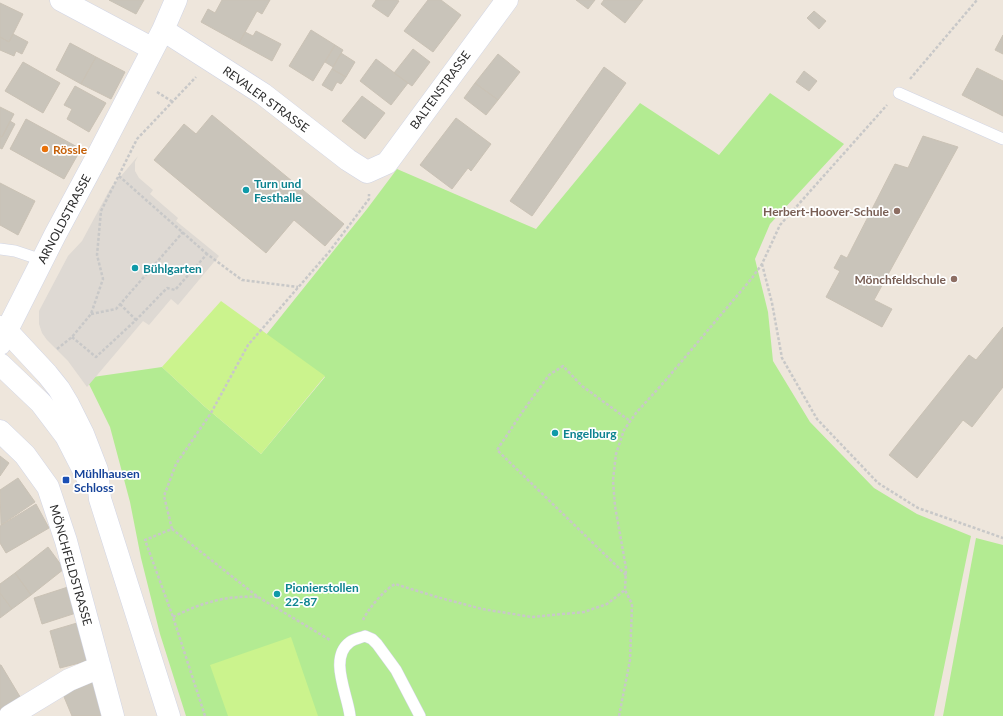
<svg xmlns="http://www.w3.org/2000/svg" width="1003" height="716" font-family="Lato,sans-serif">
  <rect width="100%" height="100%" fill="#eee6dc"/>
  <path fill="#b3eb92" d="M770,93L844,144L770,224L755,259L768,312L773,361L810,422L874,488L917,514L971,536L934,716H186L160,634L141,558L130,502L110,427L86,378L162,367L204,406L261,454L325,377L266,335L367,209L397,169L536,229L640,103L719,155Z
    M976,538L1003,545V716H943Z"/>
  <path fill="#cbf38d" d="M221,301L325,376L261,454L204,406L162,367Z
    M291,637L318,716H228L210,665Z"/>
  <path fill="#ded9d3" d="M138,156L135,162V171L139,178L153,190L150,194L178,218L176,221L219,256L178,305L171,299L149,325L143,321L87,387L68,361L47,340L42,333L39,324V311L68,256L82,241L110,189Z"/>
  <path fill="#c9c4ba" stroke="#cac2b5" d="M109,0H144L136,14Z
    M222,0H270L262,14L257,11L239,43L201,22L208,9L215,13Z
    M376,0H397L399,1L388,17L372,6Z
    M428,0H441L461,15L433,52L404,31Z
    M576,0H595L588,9Z
    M604,0H643L625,23L601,4Z
    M0,3L23,14L9,42L0,37Z
    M814,11L826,21L819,29L807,18Z
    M311,30L335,45L313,81L289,66Z
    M256,31L281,44L272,61L239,43L245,32L253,36Z
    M13,34L28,42L22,54L16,51L14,56L0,50V37L9,42Z
    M1003,35V54L995,50Z
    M70,43L96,57L81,84L56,70Z
    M335,45L343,50L333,67L325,62Z
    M413,49L430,62L412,86L394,73Z
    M341,53L355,62L346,77L332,69Z
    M498,54L520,72L498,100L475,83Z
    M96,57L125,72L111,99L81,84Z
    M376,59L408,83L391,105L360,81Z
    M23,62L60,83L43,113L5,91Z
    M604,67L626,83L532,216L510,201Z
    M977,68L1003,81V116L962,95Z
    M332,69L346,77L341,84L337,82L332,91L322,85Z
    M804,71L817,81L809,91L796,82Z
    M475,83L498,100L486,115L464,98Z
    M75,86L106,103L89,132L67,119L72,109L64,105Z
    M362,96L385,113L365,139L342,121Z
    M0,107L14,114L2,137L0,136Z
    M212,115L344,224L325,246L294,220L266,253L154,160L184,124L196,134Z
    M456,118L491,144L471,171L468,168L452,189L420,165Z
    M26,119L81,149L64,179L10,149Z
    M10,121L15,124L2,149L0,148V136L2,137Z
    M923,136L958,147L874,300L892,309L882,327L826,297L840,271L834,268L841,255L847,258L895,164L908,168Z
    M0,183L35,201L18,235L0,225Z
    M1003,327V387L972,427L963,420L917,478L889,455L969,355L976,360Z
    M0,456L9,463L0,476Z
    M18,478L35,502L1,525L0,490Z
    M36,504L49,528L6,553L0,543V526Z
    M48,547L64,569L31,595L15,573Z
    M15,573L31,595L12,609L0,593V584Z
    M68,587L76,613L42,624L34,598Z
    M0,593L12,609L0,618Z
    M77,623L87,661L60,668L50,631Z
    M0,665H1L22,700L0,713Z
    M93,679L107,716H72L62,692Z"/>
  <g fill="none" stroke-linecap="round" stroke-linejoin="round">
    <defs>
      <path id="lane" d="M899,93L1003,139
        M0,249L15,251L42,260
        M350,716C348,695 328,658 350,642C354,639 360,638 365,636L372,639L377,644L396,670L420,716"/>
      <path id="street" d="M61,0L153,49
        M163,30L263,94L348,160L367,172L387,163L507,0
        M0,344L55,235L98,155L163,30L176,0
        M0,431L25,455L48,487L66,541L113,716
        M10,716L69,680L100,667"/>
      <path id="secondary" d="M0,327L7,331L47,374L59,389L68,404L83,434L97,470L100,499L169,716
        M0,364L41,403L66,436L88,479"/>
    </defs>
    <use href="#lane" stroke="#d1d5e5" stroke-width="12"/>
    <use href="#street" stroke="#d1d5e5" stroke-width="23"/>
    <use href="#secondary" stroke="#d1d5e5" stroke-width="23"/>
    <path stroke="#c8c8c8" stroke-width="2.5" stroke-dasharray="3 2" stroke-linecap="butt" d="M910,79L977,0
      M157,92L173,102
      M119,176L207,254
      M762,264L772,303L782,358L817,419L878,483L918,508L1003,538
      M120,304L136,320
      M91,314L116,309L183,232
      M72,337L96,357L136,320L167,288L175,290L207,254L242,280L298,287
      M57,349L72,337L91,314L103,279L97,255L101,211L137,139L196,77
      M172,529L164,496L176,464L211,413L248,345L329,252L369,199V194
      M626,575L497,450L523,411L549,375L563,366L582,386L630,421
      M173,617C200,603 227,595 258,597
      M363,620C368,609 384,590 395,584L437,597L482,609L532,617L584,612L607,604L625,590
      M205,716L173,617L145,540L172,529L258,597L330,640
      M619,716L630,660L632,604L625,590L626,568L615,506L613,480L616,454L624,430L636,413L665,381L752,278L762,264L780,225L887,105"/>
    <use href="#lane" stroke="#fff" stroke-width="11"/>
    <use href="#street" stroke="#fff" stroke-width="22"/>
    <use href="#secondary" stroke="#fff" stroke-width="22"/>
  </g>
  <circle fill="#e8710a" stroke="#fff" stroke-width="1.5" cx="45" cy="149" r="4"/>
  <g fill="#0f9aa8" stroke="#fff" stroke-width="1.5">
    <circle cx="246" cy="190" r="4"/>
    <circle cx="135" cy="268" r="4"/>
    <circle cx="555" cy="433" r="4"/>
    <circle cx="277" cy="594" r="4"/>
  </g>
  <g fill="#8d6e63" stroke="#fff" stroke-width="1.5">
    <circle cx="897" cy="211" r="4"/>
    <circle cx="954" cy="279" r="4"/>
  </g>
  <rect fill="#1a4fb4" stroke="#fff" stroke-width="1.5" x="62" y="476" width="8" height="8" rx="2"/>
  <g text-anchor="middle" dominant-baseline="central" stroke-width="3.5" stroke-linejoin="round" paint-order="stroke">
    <g font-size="12" fill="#2b2b2b" stroke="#fff">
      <text transform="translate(440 90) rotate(-54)">BALTENSTRASSE</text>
      <text transform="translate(266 99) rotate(36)">REVALER STRASSE</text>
      <text transform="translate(64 219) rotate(-62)">ARNOLDSTRASSE</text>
      <text transform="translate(71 565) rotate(74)">MÖNCHFELDSTRASSE</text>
    </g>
    <g font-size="12" font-weight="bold" fill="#c56008" stroke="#fff" text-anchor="start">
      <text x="53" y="149">Rössle</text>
    </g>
    <g font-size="12" font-weight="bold" fill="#0d838f" stroke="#fff" text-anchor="start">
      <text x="254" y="183">Turn und<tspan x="254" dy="14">Festhalle</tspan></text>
      <text x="143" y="268">Bühlgarten</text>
      <text x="563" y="433">Engelburg</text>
      <text x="285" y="587">Pionierstollen<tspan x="285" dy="14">22-87</tspan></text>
    </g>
    <g font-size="12" font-weight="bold" fill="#785e54" stroke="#fff" text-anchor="end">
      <text x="889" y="211">Herbert-Hoover-Schule</text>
      <text x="946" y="279">Mönchfeldschule</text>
    </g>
    <g font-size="12" font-weight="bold" fill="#164399" stroke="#fff" text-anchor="start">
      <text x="74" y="473">Mühlhausen<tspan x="74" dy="14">Schloss</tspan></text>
    </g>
  </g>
</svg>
